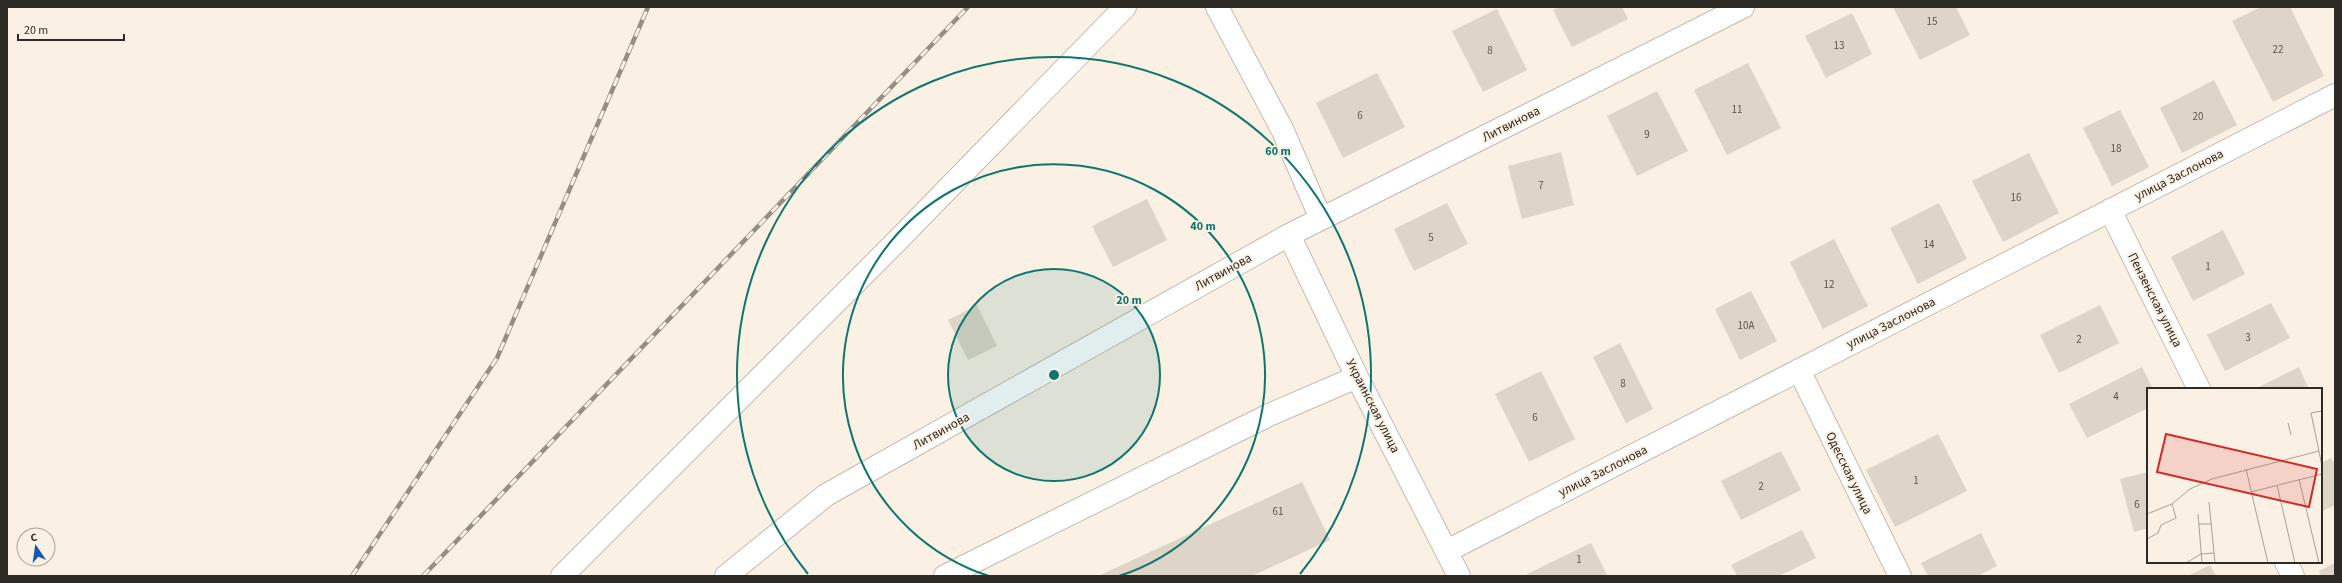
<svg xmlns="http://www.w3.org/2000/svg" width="2342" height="583" font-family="'Source Sans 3',sans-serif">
  <rect width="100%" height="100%" fill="#faf0e3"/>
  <path fill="#ded5c8" d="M1560,7H1622L1628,19L1572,47L1553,10Z
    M1893,7H1956L1970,35L1920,60Z
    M2261,7H2290L2324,76L2273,102L2232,21Z
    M1497,9L1527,70L1483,92L1452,31Z
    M1852,13L1872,54L1826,78L1805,36Z
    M1748,63L1781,128L1727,155L1694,90Z
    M1377,73L1405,127L1343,158L1316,103Z
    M2214,80L2237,125L2182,153L2160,108Z
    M1657,91L1688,151L1637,176L1607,116Z
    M2120,110L2149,167L2112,186L2083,128Z
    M1561,152L1574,205L1522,219L1508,166Z
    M2029,153L2059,213L2003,242L1972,181Z
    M1147,199L1167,240L1113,267L1092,226Z
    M1447,203L1468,244L1414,271L1394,229Z
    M1939,203L1967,259L1918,284L1890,228Z
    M2223,230L2245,274L2193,301L2171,257Z
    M1834,239L1868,306L1823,329L1790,262Z
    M1751,291L1777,341L1740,360L1715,309Z
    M2271,303L2290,338L2225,371L2207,335Z
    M977,305L997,346L968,360L948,320Z
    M2100,305L2119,343L2059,373L2040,335Z
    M1620,343L1653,409L1626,423L1593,357Z
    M2142,367L2153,389H2148V408L2087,438L2069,404Z
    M2299,367L2309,389H2255Z
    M1541,371L1575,439L1529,462L1495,394Z
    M1938,434L1967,491L1895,527L1866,470Z
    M1781,451L1801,490L1741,520L1721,481Z
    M2331,458L2335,465V505L2321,512V463Z
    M2148,472V528L2134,532L2120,479Z
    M1302,482L1330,540L1252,576H1098Z
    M1802,530L1816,558L1779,576H1737L1731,565Z
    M1981,533L1997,566L1978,576H1928L1921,563Z
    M1591,543L1607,575L1528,576L1527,574Z
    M2335,563V576H2321L2319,571Z
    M2210,565L2216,576H2188Z"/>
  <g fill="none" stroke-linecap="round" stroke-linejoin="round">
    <defs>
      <path id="minor" d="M1217,7L1283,131L1321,219
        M2110,210L2199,389
        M1289,235L1357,377L1459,576
        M1799,370L1900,576
        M1447,551L2335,95
        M2286,562L2293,576
        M562,576L897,241L1125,7
        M726,576L826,495L1289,235L1743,7
        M945,576L1269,415L1357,377"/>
    </defs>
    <use href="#minor" stroke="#c4bbaf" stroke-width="24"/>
    <use href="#minor" stroke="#fff" stroke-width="22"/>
    <defs>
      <path id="rail" d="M352,576L497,358L648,7
        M423,576L968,7"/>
    </defs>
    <use href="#rail" stroke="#958e85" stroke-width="4.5"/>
    <use href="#rail" stroke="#faf0e3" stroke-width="3" stroke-dasharray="9" stroke-linecap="butt"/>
  </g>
  <circle cx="1054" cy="375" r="106" fill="#0f766e" fill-opacity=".12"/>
  <g fill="none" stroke="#0f766e" stroke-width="2">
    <circle cx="1054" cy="375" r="106"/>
    <path d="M989 576A211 211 0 1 1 1119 576"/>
    <path d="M808 574A317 317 0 1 1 1300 574"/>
  </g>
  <g text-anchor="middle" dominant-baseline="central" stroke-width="4" stroke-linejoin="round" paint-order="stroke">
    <g font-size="11" fill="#5a554e">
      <text x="1932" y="21">15</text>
      <text x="1839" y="45">13</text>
      <text x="2278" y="49">22</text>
      <text x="1490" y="50">8</text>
      <text x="1737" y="109">11</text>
      <text x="1360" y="115">6</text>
      <text x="2198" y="116">20</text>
      <text x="1647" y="134">9</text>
      <text x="2116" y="148">18</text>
      <text x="1541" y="185">7</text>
      <text x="2016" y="197">16</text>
      <text x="1431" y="237">5</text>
      <text x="1929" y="244">14</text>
      <text x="2208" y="266">1</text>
      <text x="1829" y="284">12</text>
      <text x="1746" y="325">10А</text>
      <text x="2248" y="337">3</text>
      <text x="2079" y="339">2</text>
      <text x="1623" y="383">8</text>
      <text x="2116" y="396">4</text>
      <text x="1535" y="417">6</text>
      <text x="1916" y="480">1</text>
      <text x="1761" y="486">2</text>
      <text x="2137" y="504">6</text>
      <text x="1278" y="511">61</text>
      <text x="1579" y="559">1</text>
    </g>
    <g font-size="13" fill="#2e2a25" stroke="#faf0e3">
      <text transform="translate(1511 124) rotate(-27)">Литвинова</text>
      <text transform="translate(2179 175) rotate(-27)">улица Заслонова</text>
      <text transform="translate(1223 272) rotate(-29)">Литвинова</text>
      <text transform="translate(2155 300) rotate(63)">Пензенская улица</text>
      <text transform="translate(1891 323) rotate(-27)">улица Заслонова</text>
      <text transform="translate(1373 406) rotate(63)">Украинская улица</text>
      <text transform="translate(941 431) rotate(-29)">Литвинова</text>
      <text transform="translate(1603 471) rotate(-27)">улица Заслонова</text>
      <text transform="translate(1849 473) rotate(64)">Одесская улица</text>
    </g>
  </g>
  <g transform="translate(2147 388)">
    <rect width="175" height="175" fill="#faf0e3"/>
    <path fill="none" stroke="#a8a197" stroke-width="1" d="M175,23L164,25L175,78M141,35L144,47M99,81L121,175M152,91L172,175M130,97L148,175M104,104L175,86M62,114L68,175M0,126L25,116L43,101L65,91L172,63M51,126L55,175M52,136H65M0,151L11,145L14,137L29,130L25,116M39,175L54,166L67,165"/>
    <path fill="#d62828" fill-opacity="0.15" stroke="#d62828" stroke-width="2" d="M19,46L170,81L162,119L10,84Z"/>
    <rect width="175" height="175" fill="none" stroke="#2e2a25" stroke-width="2"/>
  </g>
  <circle cx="1054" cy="375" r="6" fill="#0f766e" stroke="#faf0e3" stroke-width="2"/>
  <g font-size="12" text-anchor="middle" font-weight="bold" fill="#0f766e" stroke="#faf0e3" stroke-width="4" stroke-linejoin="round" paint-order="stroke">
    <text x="1278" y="155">60 m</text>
    <text x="1203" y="230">40 m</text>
    <text x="1129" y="304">20 m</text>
  </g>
  <rect width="2342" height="583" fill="none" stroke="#2e2a25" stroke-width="16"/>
  <g transform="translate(36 547) rotate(347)"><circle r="19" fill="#faf0e3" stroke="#a8a197"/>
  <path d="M0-3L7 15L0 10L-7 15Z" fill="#1659a9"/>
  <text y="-6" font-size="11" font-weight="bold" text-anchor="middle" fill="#2e2a25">С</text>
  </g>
  <path d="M18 34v6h106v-6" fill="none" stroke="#2e2a25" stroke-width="2"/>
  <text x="24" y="34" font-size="12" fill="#2e2a25" stroke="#faf0e3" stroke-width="3" paint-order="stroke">20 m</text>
</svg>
